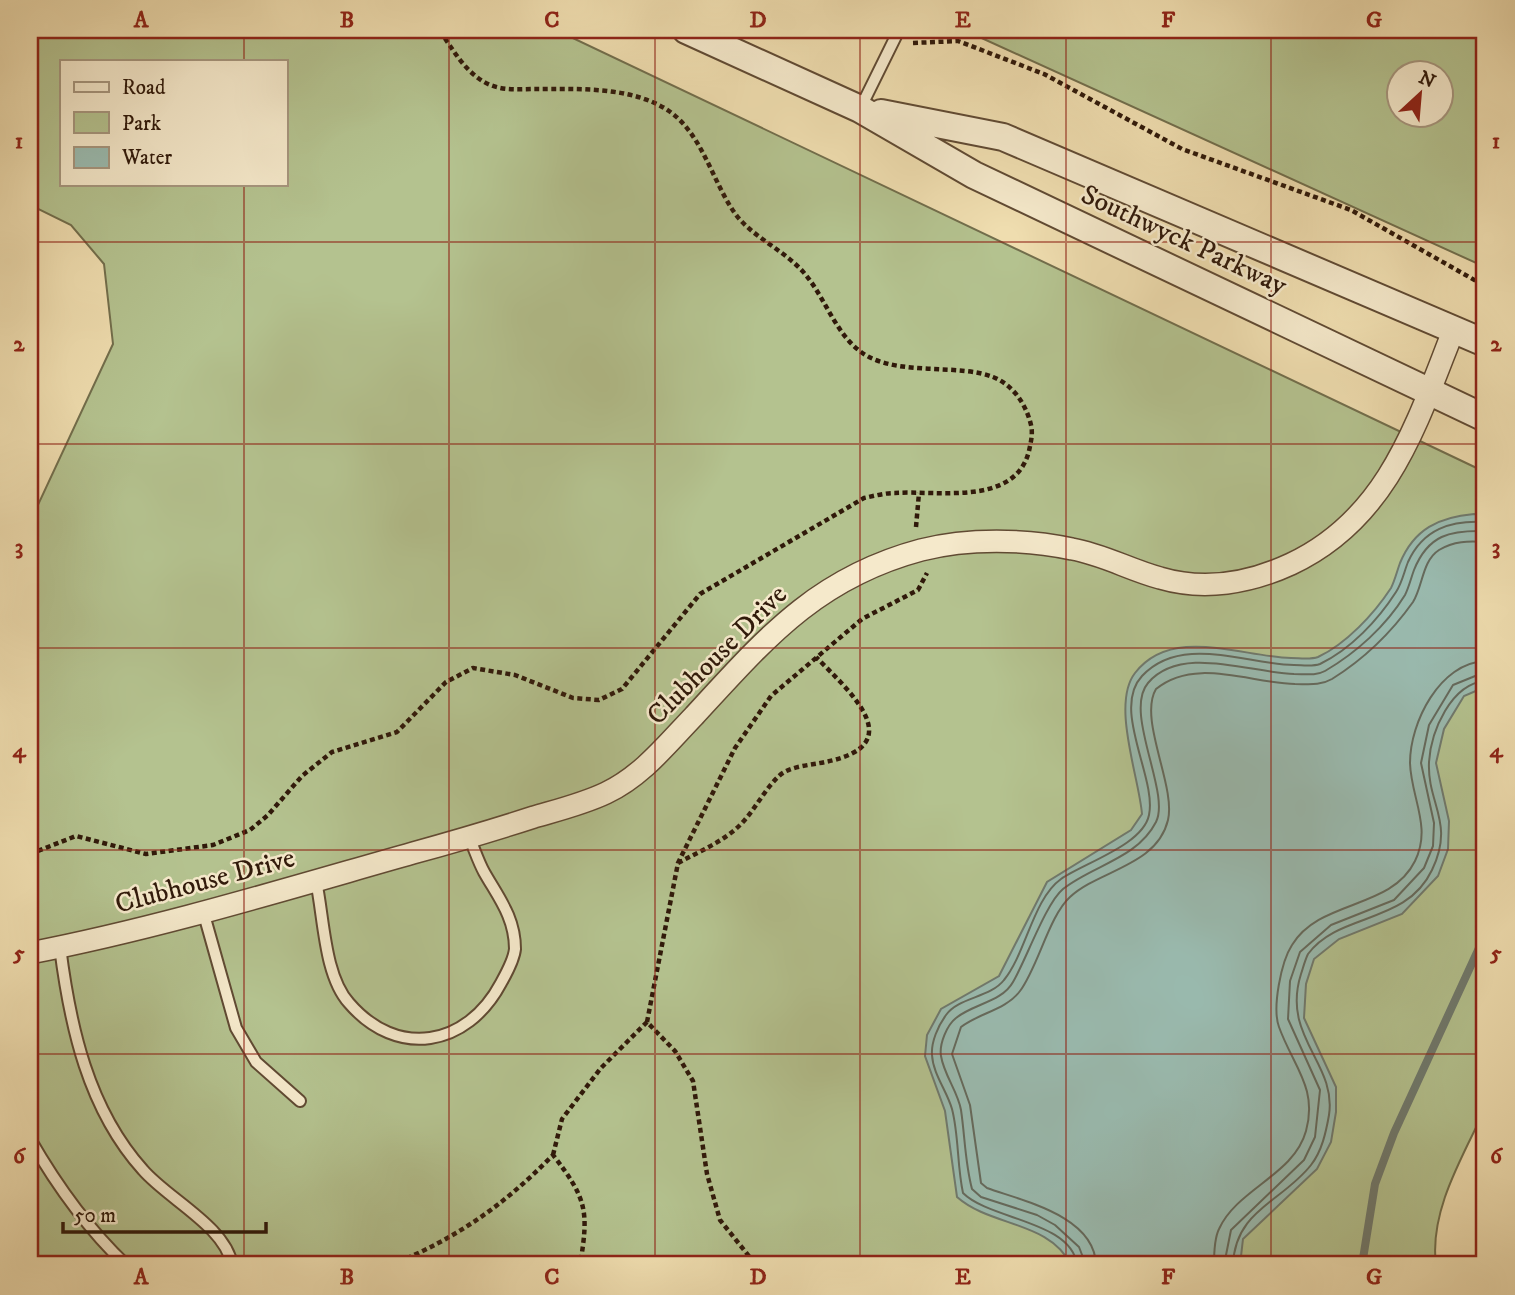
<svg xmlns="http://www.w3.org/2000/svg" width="1515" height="1295" font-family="'IM FELL DW Pica',serif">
  <rect width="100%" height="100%" fill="#efddaf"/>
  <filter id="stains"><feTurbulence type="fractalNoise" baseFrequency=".00286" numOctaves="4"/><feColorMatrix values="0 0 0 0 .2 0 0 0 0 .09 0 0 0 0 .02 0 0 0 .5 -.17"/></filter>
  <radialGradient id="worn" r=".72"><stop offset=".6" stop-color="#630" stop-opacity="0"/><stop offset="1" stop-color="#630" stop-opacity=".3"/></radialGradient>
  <path fill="#b4c28f" stroke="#726e4c" stroke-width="2" fill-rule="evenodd" d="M30,30H556L1485,472V1109C1463,1156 1429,1211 1436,1265H30V522L113,344L104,264L71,225L30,205ZM61,61H285V184H61Z
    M964,30H1485V267ZM1400,74H1442V116H1400Z"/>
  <path fill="#9abbb0" stroke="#707a6e" stroke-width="2" d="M1474,514L1485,516V687L1464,696L1444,729L1436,763L1449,821L1448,849L1438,876L1402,914L1339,939L1314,959L1306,984L1304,1018L1336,1087V1112L1331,1142L1317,1169L1243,1239L1240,1265H1071C1050,1221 991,1227 957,1197L945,1111L925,1056L927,1035L941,1009L999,976L1047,882L1131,830L1142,814C1139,777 1111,704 1135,673C1172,625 1242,657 1291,658C1299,658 1310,660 1318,657C1346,644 1374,614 1391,588C1395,580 1397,571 1400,563C1414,529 1439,517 1474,514Z"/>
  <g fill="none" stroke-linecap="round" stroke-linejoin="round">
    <path stroke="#656a5d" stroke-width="2" d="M1077,1265C1072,1221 990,1220 963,1193C957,1166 959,1136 952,1109C947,1091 933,1074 932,1055C931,1042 938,1026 946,1015C959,997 990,998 1004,980C1026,953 1033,899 1061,879C1084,863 1143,845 1149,815C1157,778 1111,709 1142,676C1181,634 1245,664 1294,665C1302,665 1312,667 1320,664C1351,649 1378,620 1396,592C1402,583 1404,572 1408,562C1423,529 1451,520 1485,522
      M1086,1265L1079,1247L1055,1225L1037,1215L981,1197L972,1189C965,1163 965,1137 961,1110C958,1092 944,1075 941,1056C939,1044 947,1025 956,1018C973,1004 1002,1002 1013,982C1026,960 1046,903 1063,889C1093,865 1137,859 1156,822C1171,793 1123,712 1148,683C1181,644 1251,673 1294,674C1305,674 1316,676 1325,671C1356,653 1386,626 1405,595C1409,587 1411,578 1414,570C1428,535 1450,530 1485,531
      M1096,1265C1095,1216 1023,1201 987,1188L981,1183L970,1105L952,1054L961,1027C979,1013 1006,1010 1020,991C1038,967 1049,916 1070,897C1099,870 1157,866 1168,820C1176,786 1138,719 1156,689C1195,657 1250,683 1295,684C1308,684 1320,686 1332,679C1364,659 1391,633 1413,602C1423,586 1422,561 1439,550C1454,541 1468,541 1485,542
      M1214,1265C1214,1254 1214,1239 1219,1229C1237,1189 1294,1175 1306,1131C1318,1088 1293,1066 1279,1027C1272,1008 1281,962 1292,945C1320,899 1391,910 1415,861C1432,827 1411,798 1410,763C1410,722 1440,663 1485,661
      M1224,1265L1231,1230L1304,1160L1315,1137L1320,1090L1288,1019L1290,981L1300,952L1331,925L1394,900L1424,868L1433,846L1434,823L1421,763L1429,725L1453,685L1485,672
      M1233,1265C1235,1210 1282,1202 1311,1165C1322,1151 1326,1132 1329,1115C1337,1063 1281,1037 1301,974C1303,968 1305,960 1308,954C1339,912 1406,925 1432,870C1455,822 1427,804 1429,762C1431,731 1451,684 1485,681"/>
    <path stroke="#707a6e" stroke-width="8" d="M1362,1265L1375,1184L1394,1133L1485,935"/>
    <defs>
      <path id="service" d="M860,109L899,30
        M316,881C324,918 324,975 349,1003C397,1059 467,1047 501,983C506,974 514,960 515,949C515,917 498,897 484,872C478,861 474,848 469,837
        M203,911L236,1028L256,1062L300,1101
        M60,947C70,1026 88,1109 143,1170C168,1199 226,1227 232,1265
        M30,1139C57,1186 87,1228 126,1265"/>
      <path id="minor" d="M30,953C159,928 286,889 413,853C453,842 494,830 534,817C558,810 583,804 606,793C642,776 667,744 694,716C765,639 816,578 921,550C968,538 1025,539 1072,549C1102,554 1130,570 1160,578C1204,591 1250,583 1291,564C1389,518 1417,422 1454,329"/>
      <path id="tertiary" d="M686,30L860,109L974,175L1485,418
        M881,113L1003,137L1485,343"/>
    </defs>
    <use href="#service" stroke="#604a33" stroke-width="14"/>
    <use href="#minor" stroke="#604a33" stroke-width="24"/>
    <use href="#tertiary" stroke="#604a33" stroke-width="30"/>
    <path stroke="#30190a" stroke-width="4.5" stroke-dasharray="5 3.5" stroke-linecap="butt" d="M913,43L958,41L1044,74L1182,149L1351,210L1485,286
      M916,527L919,493
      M30,854L76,836L146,854L213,845L250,830L268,815L302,776L332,752L397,732L446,682L473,668L515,675L573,698L599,700L622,689L700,594L864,498C874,496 884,493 895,493C937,490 1015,507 1029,451C1031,442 1033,433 1031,425C1026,404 1013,385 993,377C960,364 904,375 869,357C837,340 827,300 805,274C785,250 751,237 734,212C712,180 702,134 669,111C632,86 577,89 535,89C519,89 503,91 488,84C465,73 453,49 439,30
      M678,863C700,851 725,841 742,823C756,808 765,789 779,776C789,766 812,765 825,762C912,745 849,691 816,657
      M647,1022L678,863L735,748L771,696L862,619L918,590L927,573
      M553,1155L562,1119L601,1068L647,1022L675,1051L693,1081L707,1174L720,1220L756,1265
      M391,1265C457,1238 503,1206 553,1155C587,1199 589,1211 580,1265"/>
    <use href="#service" stroke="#f5e9cb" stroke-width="10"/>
    <use href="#minor" stroke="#f5e9cb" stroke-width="21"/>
    <use href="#tertiary" stroke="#f5e9cb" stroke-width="26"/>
  </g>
  <path fill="none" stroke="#8f2418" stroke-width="2" stroke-opacity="0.55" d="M244,30V61M449,30V1265M655,30V1265M860,30V1265M1066,30V1265M1271,30V1265M244,184V1265M30,242H1485M30,444H1485M30,648H1485M30,850H1485M30,1054H1485"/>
  <g text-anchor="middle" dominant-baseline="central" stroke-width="5" stroke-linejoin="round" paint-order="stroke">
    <g font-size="28" fill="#30190a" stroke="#f5e9cb">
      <text transform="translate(1184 240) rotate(25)">Southwyck Parkway</text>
      <text transform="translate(717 655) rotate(-45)">Clubhouse Drive</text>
      <text transform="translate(205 881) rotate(-15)">Clubhouse Drive</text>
    </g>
  </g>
  <rect width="1515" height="1295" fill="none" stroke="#efddaf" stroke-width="77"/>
  <rect x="60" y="60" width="228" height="126" fill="#f5e9cb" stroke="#a6967e" stroke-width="2"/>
  <rect x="74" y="82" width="35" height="10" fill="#f5e9cb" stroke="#a6967e" stroke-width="2"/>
  <text x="122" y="94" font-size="21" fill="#30190a">Road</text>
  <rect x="74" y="112" width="35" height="21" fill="#b4c28f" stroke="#a6967e" stroke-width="2"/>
  <text x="122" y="130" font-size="21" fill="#30190a">Park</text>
  <rect x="74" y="147" width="35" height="21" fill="#9abbb0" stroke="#a6967e" stroke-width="2"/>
  <text x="122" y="164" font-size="21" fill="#30190a">Water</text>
  <g transform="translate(1420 94) rotate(26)"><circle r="33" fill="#f5e9cb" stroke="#a6967e" stroke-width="2"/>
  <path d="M0-5L12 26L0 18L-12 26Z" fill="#8f2418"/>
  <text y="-10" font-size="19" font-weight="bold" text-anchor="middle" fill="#30190a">N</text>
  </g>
  <path d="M63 1222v10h203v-10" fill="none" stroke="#30190a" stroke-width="3.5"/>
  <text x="74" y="1222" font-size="21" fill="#30190a" stroke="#f5e9cb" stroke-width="5" paint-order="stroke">50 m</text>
  <rect x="38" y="38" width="1438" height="1218" fill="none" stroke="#8f2418" stroke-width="2.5"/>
  <g font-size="23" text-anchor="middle" font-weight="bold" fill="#8f2418">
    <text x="141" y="27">A</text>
    <text x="347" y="27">B</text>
    <text x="552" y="27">C</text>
    <text x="758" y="27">D</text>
    <text x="963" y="27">E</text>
    <text x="1168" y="27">F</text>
    <text x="1374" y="27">G</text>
    <text x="19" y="148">1</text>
    <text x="1496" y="148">1</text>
    <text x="19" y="351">2</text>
    <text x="1496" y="351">2</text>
    <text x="19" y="554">3</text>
    <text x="1496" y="554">3</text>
    <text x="19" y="757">4</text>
    <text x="1496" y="757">4</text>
    <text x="19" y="960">5</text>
    <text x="1496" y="960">5</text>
    <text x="19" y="1163">6</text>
    <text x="1496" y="1163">6</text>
    <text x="141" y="1284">A</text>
    <text x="347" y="1284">B</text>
    <text x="552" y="1284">C</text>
    <text x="758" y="1284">D</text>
    <text x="963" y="1284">E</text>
    <text x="1168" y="1284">F</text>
    <text x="1374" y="1284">G</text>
  </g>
  <rect width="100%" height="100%" filter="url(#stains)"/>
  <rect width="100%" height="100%" fill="url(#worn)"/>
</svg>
